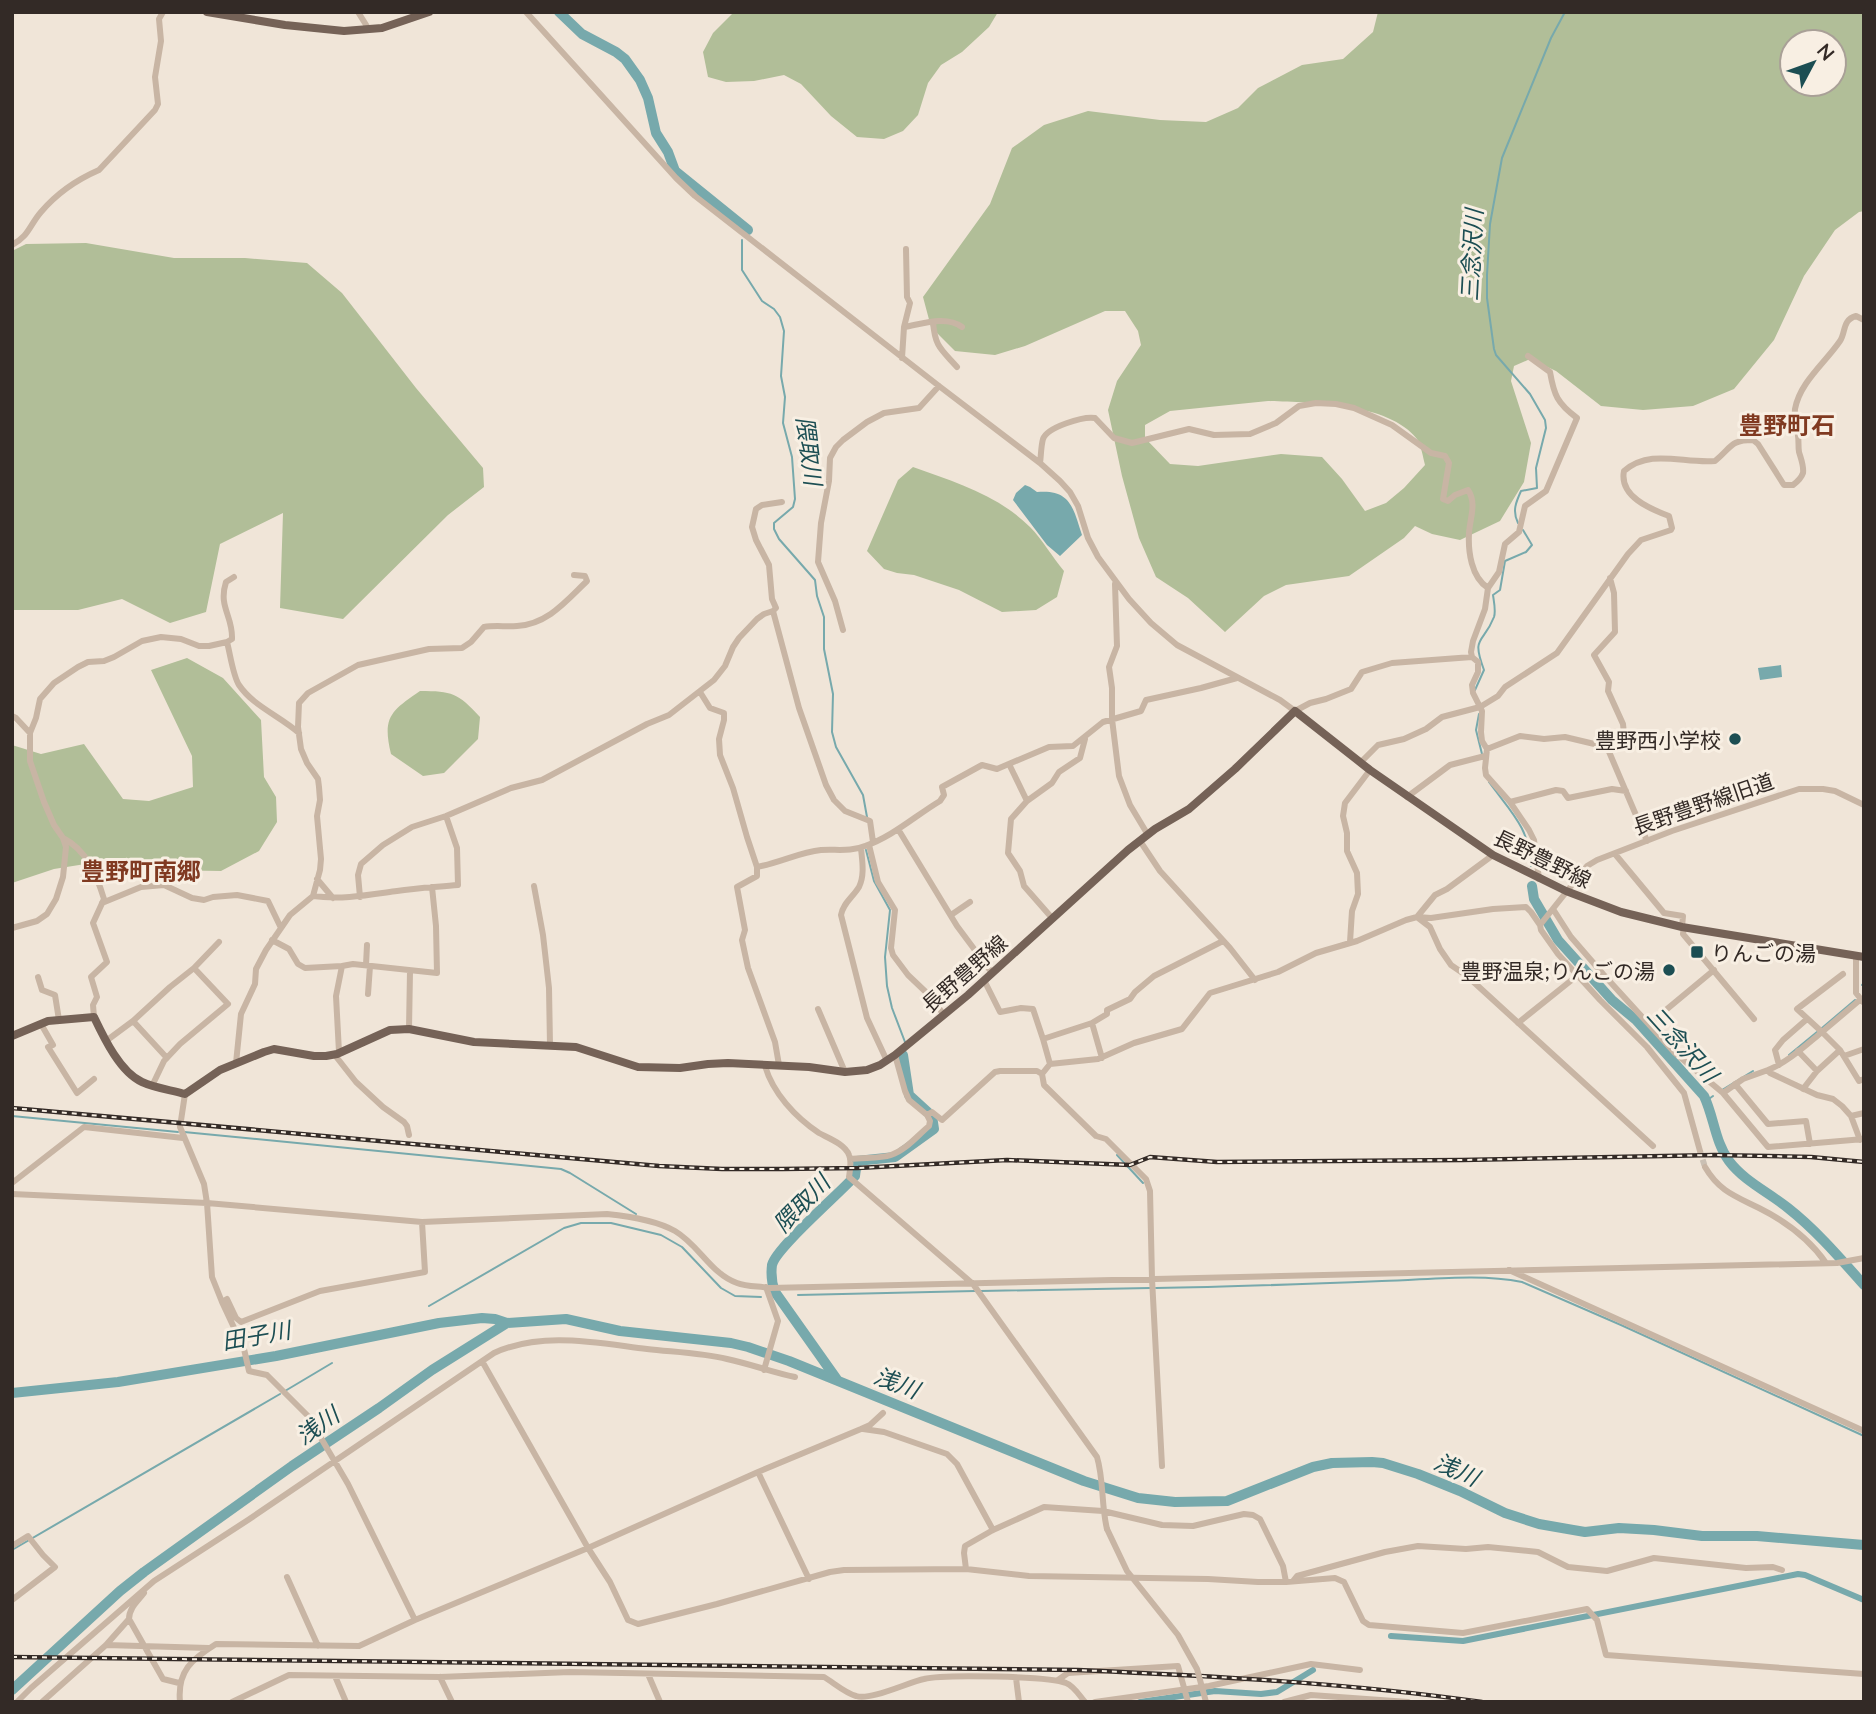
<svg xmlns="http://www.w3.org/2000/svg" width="1876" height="1714" font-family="Lato,'Noto Sans JP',sans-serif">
  <rect width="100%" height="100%" fill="#f0e5d8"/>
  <path fill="#b1be98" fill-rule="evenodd" d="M734,12H998L989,27L962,52L941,65L928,83L918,115L903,131L884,139L857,137L831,116L801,84L784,75L754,81L726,82L708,77L703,52L713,33Z
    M1378,12H1864V211L1859,212L1835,230L1804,276L1774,340L1734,389L1693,406L1643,410L1601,406L1556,371L1530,359L1514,366L1511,381L1531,443L1524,482L1500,521L1460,540L1432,534L1415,526L1404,538L1349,576L1286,585L1264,596L1225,632L1188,598L1156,577L1139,538L1122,476L1108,410L1117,381L1141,345L1138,331L1125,311H1105L1025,346L995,355L955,351L931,327L923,297L990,204L1012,148L1044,125L1088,111L1160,120L1206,122L1238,108L1258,88L1302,65L1343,59L1373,32ZM1792,42H1834V84H1792ZM1268,401C1310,403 1388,402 1417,439C1421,445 1423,457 1425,465L1404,488L1386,503L1365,511L1342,479L1322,457L1281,454L1198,466L1170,464L1145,438V425L1170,411Z
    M86,243L174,258H245L307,263L342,293L416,388L483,468L484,487L448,515L343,619L280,608L283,513L220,544L206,612L170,623L122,599L78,610H12V251L26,244Z
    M913,467C955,482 998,495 1030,527C1043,540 1052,557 1064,571L1057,597L1036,610L1002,612L959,590L914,575L897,573L884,569L867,551L898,480Z
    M187,658L223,678L261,720L264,777L276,797L277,822L259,851L221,871L159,870L123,858L54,869L12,883V745L41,754L84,744L123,799L149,801L193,787L192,756L151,670Z
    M420,691C452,691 458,693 480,717L478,739L444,773L423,776L391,754C382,717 391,711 420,691Z"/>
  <path fill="#77a9ac" d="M1025,485L1030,487L1037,492C1071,489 1073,508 1082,535L1060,556L1047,545L1013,500L1016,493Z
    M1781,665L1782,677L1760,680L1758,668Z"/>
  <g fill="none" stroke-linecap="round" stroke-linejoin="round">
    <path stroke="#77a9ac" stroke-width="2" d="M742,240V270L762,301L774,309L780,317L784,331L781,376L785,397L783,423L792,457L795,499L793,507L774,523V529L779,539L815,580L817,596L824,617V649L833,694L832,732L836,747L863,795L867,817
      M1518,523C1512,511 1516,502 1521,491L1537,488L1536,468L1546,428L1545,420L1530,394L1496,355L1494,349L1487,298V275L1490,224L1502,158L1551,38L1565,12
      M1475,690L1484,670C1471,635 1483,645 1494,617C1496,611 1494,602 1493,595L1500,590L1505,561L1526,552L1532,545L1523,530
      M1479,714L1476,730L1482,754
      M1489,782C1510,811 1530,828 1531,866
      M866,850L874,881L890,910L885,957L887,986L892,1008L905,1042
      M1862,985L1864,983
      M1822,1028L1855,1000
      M1789,1055L1817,1032
      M1722,1090L1753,1071
      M1706,1101L1713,1096
      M12,1116L178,1132
      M184,1132L561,1169L570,1173L636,1214
      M1117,1155L1143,1183
      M1156,1288C1231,1287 1307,1284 1382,1281C1428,1280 1477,1273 1522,1282L1621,1325L1864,1436
      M981,1291L1150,1288
      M798,1295L975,1291
      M429,1306L564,1228L581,1223H611L661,1235L682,1247L721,1288L735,1296L761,1297
      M285,1391L332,1363
      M12,1550L280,1394"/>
    <path stroke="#77a9ac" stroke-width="6" d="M1391,1636L1463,1641L1798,1574L1805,1575L1864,1600
      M1140,1702L1215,1691L1261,1694L1277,1692L1313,1670"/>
    <path stroke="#77a9ac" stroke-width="10" d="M559,12L582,34L616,52L625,59L640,80L648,98L656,133L668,152L675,171L748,230
      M1532,886L1534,899L1558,940L1612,1000L1636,1020L1704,1096C1714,1117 1715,1142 1729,1161C1744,1181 1768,1192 1788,1208C1816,1230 1840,1258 1864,1285
      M838,1381L775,1292C772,1284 771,1273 772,1265C776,1248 840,1193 855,1176L857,1161L895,1157L934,1129L932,1116L909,1095L903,1055
      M12,1393L118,1382L276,1356L439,1323L482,1318L495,1319L507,1323
      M12,1690L120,1591L144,1572L292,1466L379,1408L432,1370L507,1323L566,1319L620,1331L731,1343L748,1347L789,1361L1084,1481L1138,1498L1175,1502L1227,1501L1313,1467L1332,1463L1372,1462L1383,1463L1418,1474L1460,1491L1505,1513L1539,1524L1585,1532L1619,1528L1654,1530L1702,1536H1757L1864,1545"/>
    <path stroke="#cac0b4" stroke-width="6" stroke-dasharray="6 3" stroke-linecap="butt" d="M1700,1151L1705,1167"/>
    <path stroke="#c8b5a4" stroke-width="6" d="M358,12L368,28
      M526,12L676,178L695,196L939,386L1040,463L1060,481L1070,492L1078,506L1088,538L1098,557L1129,599L1151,623L1177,645L1280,700L1295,711L1310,703L1326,699L1351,689L1362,672L1392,663L1472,657L1471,652L1473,641L1485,609L1488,588L1499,572L1505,544L1519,532L1525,506L1546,491L1577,418C1557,403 1554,395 1550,372L1528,356
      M12,245C29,236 29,226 41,212C58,192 76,180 99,170L155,110L158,104L155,77L161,41L159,19L163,12
      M933,322C935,347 941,349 957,367
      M904,327C922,324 946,315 962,327
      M902,358L904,327L910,303L907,297L906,249
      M1040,463C1041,456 1041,446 1043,439C1047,427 1084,416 1095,418L1114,438L1132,443L1189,429L1214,435L1250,434L1276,423L1299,406L1316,403L1336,404L1354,408L1392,425L1431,453L1445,456L1449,463L1443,499L1448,501L1455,495L1468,490C1477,503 1470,518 1469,533C1468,551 1471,577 1488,588
      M782,502L762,505L756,509L752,527L756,540L769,565L772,599L776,608L773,611L799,708L826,785L834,800L845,811L870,821L873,842
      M1115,584L1117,646L1109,667L1112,688V719L1119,776L1130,805L1148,835
      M843,630L835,601L818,562L821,523L829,481L830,458L836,447L843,440L867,422L884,413L919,408L939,386
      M227,642L232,639C233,616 218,607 226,582L234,577
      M1472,657L1478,662V672L1472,685L1473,693L1482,711L1481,732L1482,741L1487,749L1485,768L1486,775L1510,802L1529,830L1534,840L1539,879
      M700,692L710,708L724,713V720L719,739L720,755L733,788L747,837L757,867V876L737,887L745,930L742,940L748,968L775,1042L779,1065
      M12,716L16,718L30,733
      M1607,747L1624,734L1623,724L1608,691L1609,682L1594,655L1615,632L1614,593L1610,578
      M1487,749L1520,736L1544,739L1565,737L1607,747L1647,841
      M1360,763L1378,745L1404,739L1426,729L1442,717L1480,707L1498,696L1505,687L1557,653L1628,554L1641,540L1671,530L1672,528L1669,516C1650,509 1619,496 1624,471C1651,448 1683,464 1715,461C1732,447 1730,440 1753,440L1758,444L1784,485H1793C1797,482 1801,479 1803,473C1804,466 1801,459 1799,452C1798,447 1799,441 1798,436C1798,427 1794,418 1795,409C1800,382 1825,363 1840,341C1846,332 1842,320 1856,316L1864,320
      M1009,764L1027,801L1011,819L1008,853L1020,871L1024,886L1052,918
      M1407,797L1450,765L1485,756
      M1027,801L1052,783L1059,772L1080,758L1085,739
      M1510,802L1556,790L1563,791L1568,798L1612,789L1626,791
      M898,829L957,926L992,973
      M63,838C87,850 97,876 104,899L93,923L107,962L91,977L97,997L93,1005L94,1017
      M1140,841L1160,871L1230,948L1255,980
      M869,845L878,882L895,910L891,948L893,955L908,975L929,995L944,1015
      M861,848C862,860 865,875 859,887C853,897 843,903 841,915L867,1018L887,1061
      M1615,854L1664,913L1683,916L1682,927
      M1493,855L1447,889L1435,895L1417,917L1430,927L1440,949L1451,965L1467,976L1653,1146
      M757,867C779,863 800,852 821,850C836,849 851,852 865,846C892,837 915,816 940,801L944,795L942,787L982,765L997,769L1049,747L1073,746L1103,722L1141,711L1146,700L1201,688L1237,678
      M317,879L333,898
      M534,886L543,935L549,988L550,1045
      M313,896C341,900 368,895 397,891C417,888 438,887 458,885L457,848L446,816
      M360,897L358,875L361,864L383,845L412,827L446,816L511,788L542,780L647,724L669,715L714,680L725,666L733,647L739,638L757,619L764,614L773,611
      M102,903L141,887L164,885L192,898L204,900L213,897L237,895L268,901L281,928
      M1553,909L1571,937L1603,974L1675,1053L1723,1093L1768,1147L1864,1139
      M951,915L970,902
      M1684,927L1683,934L1754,1019
      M12,928L37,921L47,914L56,899L63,877L66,847L63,838L54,825L44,802L30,761V733L36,718L40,699L54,683L78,667L88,662L104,661L114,657L142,641L161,637L181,639L199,646H209L227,642C230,653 233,676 239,685C253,706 280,716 299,733
      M272,940L289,949L298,964L305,968L342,966L336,996L339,1052
      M1350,942L1352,911L1358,894L1357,873L1347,851V833L1343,816L1345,803L1370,770
      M1856,956V993L1864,1003
      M366,965L367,945
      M342,966L353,964L437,973L436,926L432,887
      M38,977L42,990L55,995L59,1020
      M984,980L1000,1012L1021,1008L1033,1009L1043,1039
      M368,994L370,966
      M818,1009L845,1072
      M133,1021L170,987L194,968
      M1518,1023L1578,975
      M41,1024L53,1045L48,1047L77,1093L94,1079
      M1649,1024L1714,970
      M409,1029L410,971
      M106,1041L133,1021L167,1058
      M1840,1050L1859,1081L1864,1079
      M1798,1051L1817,1071
      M334,1054L356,1082L383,1107L404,1122L407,1126L409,1135
      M895,1055L905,1091L909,1100L927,1115
      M1844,1056L1864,1049
      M1102,1058L1092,1023L1107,1014V1010L1130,999L1135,992L1154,976L1223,941
      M236,1063L241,1014L255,984L256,969L266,950L290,915L313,896L320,870L321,859L317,816L320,800L319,787L318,779L307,763L301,749L298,727L299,703L308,693L358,665L429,649L462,648L471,642L484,627C495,625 506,627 517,626C548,624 566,601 587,581L585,576L574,575
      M1050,1064L1043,1039L1092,1023
      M1779,1065L1775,1050L1783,1040L1807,1019
      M765,1066C773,1093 795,1117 819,1133C828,1138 845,1144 849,1155C852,1161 850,1170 849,1177L973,1284L1097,1457C1104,1480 1101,1505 1107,1529
      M1768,1070C1788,1062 1805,1046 1822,1032L1797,1009L1843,974
      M1735,1084L1768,1124L1806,1121L1810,1144
      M152,1086L164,1061L180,1044L228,1004L194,968L219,942
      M1803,1089L1817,1071L1840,1050L1822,1032L1861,999
      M1723,1093L1743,1079L1768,1070L1770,1073L1817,1095L1833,1099L1842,1106L1851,1116L1860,1140
      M185,1094L180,1127L204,1184L207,1203L212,1277L222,1302L244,1349L249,1371L267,1375L308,1416L348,1484L415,1620
      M1851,1116L1864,1113
      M1700,1151L1684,1093L1647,1047L1600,1000L1558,954L1541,930L1540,925L1587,866L1597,860L1672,831L1799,789H1823L1835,791L1864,805
      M850,1159C864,1157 879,1159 891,1155C906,1150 917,1136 929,1126L930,1121L927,1115L932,1112L942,1120L995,1072L1000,1071H1037L1042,1074
      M1705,1167C1719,1191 1735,1196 1759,1208C1785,1221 1810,1240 1826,1263
      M12,1183L84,1127L183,1138
      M12,1194L207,1203L422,1222L607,1214C627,1216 657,1221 675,1231C699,1245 711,1274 737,1283C747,1287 759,1286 770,1288L1837,1263L1864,1258
      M1509,1270L1864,1431
      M222,1302L227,1299L236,1318L241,1322L320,1291L425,1272L422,1222
      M482,1361L588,1548L610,1582L628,1620L638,1624L717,1604L830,1572L844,1570L966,1569L1029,1576L1208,1579L1258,1582H1286L1335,1578L1344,1582L1363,1621L1369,1625L1463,1633L1587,1609L1597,1620L1606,1655L1864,1674
      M764,1370L778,1321L766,1287
      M863,1429L884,1432L947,1454L957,1464L993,1530
      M1162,1466L1152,1279L1150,1191L1146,1179L1106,1139L1096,1136L1044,1085L1042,1074L1050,1064L1098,1059L1134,1043L1182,1029L1210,993L1278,972L1316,953L1357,941L1406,920L1417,917L1431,918L1493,909L1526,907L1531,912L1540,925
      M758,1472L809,1579
      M12,1546L28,1536L43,1555L55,1567L12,1600
      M966,1569L964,1553L965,1546L993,1530L1044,1507L1103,1511L1162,1525L1193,1526L1244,1514L1253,1515L1260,1519L1283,1566L1286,1582
      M287,1577L318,1646
      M1293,1581L1297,1576L1385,1552L1418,1546L1466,1549L1488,1547L1538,1552L1568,1567L1607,1571L1654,1558L1746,1568L1773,1567L1782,1570
      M129,1619L163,1679L179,1683
      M106,1645L209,1648
      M648,1674L660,1702
      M335,1676L346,1702
      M440,1677L452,1702
      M1016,1678L1019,1702
      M1058,1680L1068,1673L1178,1666L1188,1702
      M17,1702L31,1688L154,1581L248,1520L494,1353C542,1331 597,1343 647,1349C673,1352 702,1353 727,1359C750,1364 772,1372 795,1377
      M42,1702L106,1645L129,1619C129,1608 138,1601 144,1593
      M180,1702C177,1671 192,1659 216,1644L359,1646L415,1620L588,1548L758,1472L861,1429L870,1425L883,1413
      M232,1702L289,1675L440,1677L570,1672L824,1677C834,1683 845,1693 856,1696C870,1701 909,1682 924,1679C942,1674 1051,1676 1066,1683C1074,1686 1079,1695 1085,1702
      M1095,1702L1209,1686L1311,1664L1360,1670
      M1284,1702L1311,1695L1408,1702"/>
    <path stroke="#756257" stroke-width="8" d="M207,12L285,25L344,31L382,28L429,12
      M12,1036L48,1021L94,1017C104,1038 120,1072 142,1082C155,1088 171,1090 185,1094L220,1070L264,1052L274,1049L314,1056H326L337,1054L390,1030L409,1029L474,1042L576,1047L638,1067L680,1068L708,1064L728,1063L809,1067L845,1072L867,1070L880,1065L895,1055L968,995L1128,850L1155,829L1189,809L1235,769L1295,711L1370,770L1493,855L1566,891L1621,912L1682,927L1864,957"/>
    <defs>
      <path id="rail" d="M12,1108L659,1166L722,1169H782L858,1168L1007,1160L1130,1165L1150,1157L1217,1162L1462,1160L1715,1155L1811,1157L1864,1162
        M12,1657L1078,1670C1213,1676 1348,1683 1482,1702"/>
    </defs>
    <use href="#rail" stroke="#332a26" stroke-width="4.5"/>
    <use href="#rail" stroke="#f8efe3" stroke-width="2" stroke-dasharray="5" stroke-linecap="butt"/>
    <path stroke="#c8b5a4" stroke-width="6" d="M1107,1529L1127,1571L1178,1635L1188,1653L1197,1669L1206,1702"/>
  </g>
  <g fill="#1c4e53" stroke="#f8efe3" stroke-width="2.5">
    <circle cx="1735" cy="739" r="7"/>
    <rect x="1690" y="945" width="14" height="14" rx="3.5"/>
    <circle cx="1669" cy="970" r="7"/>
  </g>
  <g text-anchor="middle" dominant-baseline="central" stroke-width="6" stroke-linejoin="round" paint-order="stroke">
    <g font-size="21" fill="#332a26" stroke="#f8efe3" text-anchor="end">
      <text x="1721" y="739">豊野西小学校</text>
      <text x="1711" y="952" text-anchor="start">りんごの湯</text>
      <text x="1655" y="970">豊野温泉;りんごの湯</text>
    </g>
    <g font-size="21" fill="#332a26" stroke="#f8efe3">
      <text transform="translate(1703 803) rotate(-19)">長野豊野線旧道</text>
      <text transform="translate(1543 858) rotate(26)">長野豊野線</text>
      <text transform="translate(964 973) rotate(-41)">長野豊野線</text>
    </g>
    <g font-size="23" font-style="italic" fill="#1c4e53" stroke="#f8efe3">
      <text transform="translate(1471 255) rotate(-87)">三念沢川</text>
      <text transform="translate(810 451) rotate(83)">隈取川</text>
      <text transform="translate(1683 1044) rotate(48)">三念沢川</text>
      <text transform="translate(801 1203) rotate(-46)">隈取川</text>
      <text transform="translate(256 1335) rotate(-10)">田子川</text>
      <text transform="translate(897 1382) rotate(21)">浅川</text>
      <text transform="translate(317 1425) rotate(-35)">浅川</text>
      <text transform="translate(1457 1469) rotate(24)">浅川</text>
    </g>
    <g font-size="24" font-weight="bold" fill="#803a21" stroke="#f8efe3">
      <text x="1787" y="424">豊野町石</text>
      <text x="141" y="870">豊野町南郷</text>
    </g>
  </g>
  <rect width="1876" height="1714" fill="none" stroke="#332a26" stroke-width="28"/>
  <g transform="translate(1813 63) rotate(49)"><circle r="33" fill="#f8efe3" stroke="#a9a097" stroke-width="2"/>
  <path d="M0-5L12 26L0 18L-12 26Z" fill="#1c4e53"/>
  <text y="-10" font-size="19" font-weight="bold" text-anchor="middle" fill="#332a26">N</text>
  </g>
</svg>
